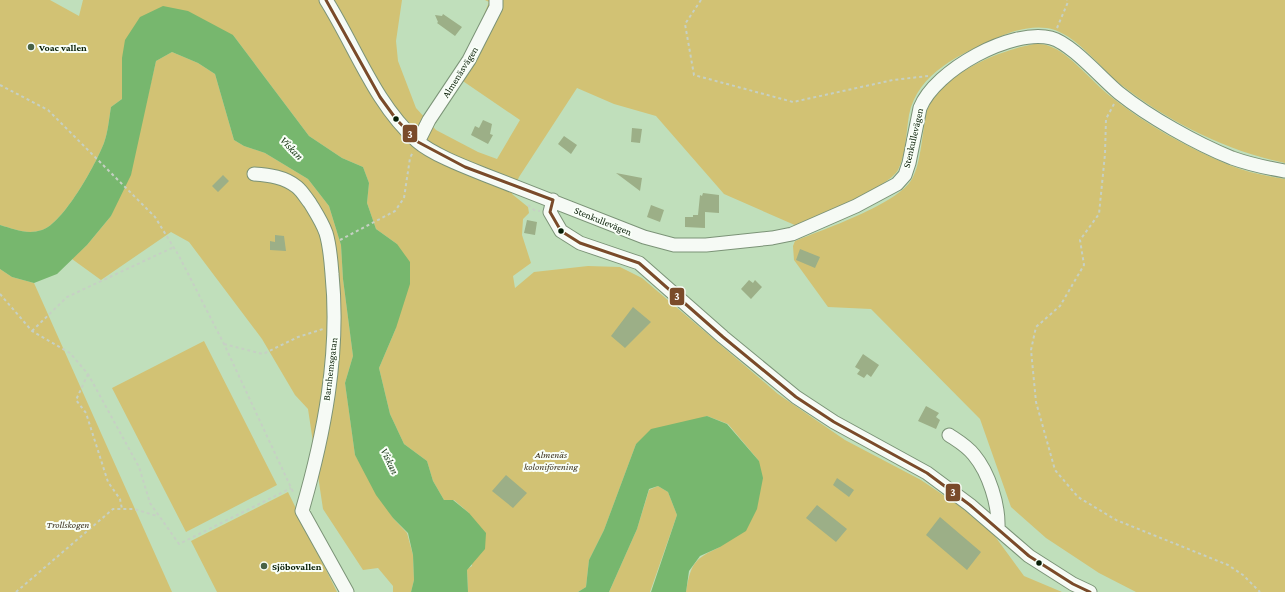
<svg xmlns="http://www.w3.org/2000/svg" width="1285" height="592" font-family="'Crimson Pro',serif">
  <rect width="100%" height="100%" fill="#c0dfbb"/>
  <path fill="#d2c274" d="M0,0H50L79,16L83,0H402L396,41L398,61L416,108L436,130L478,152L497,159L520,120L454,75L470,50L489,2L485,0H1285V163C1226,151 1167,121 1120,84C1100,67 1079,39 1055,30C1036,24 1014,30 997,38C961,54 918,72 909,115C906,133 906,155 898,170C888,188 817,216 797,226L724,194L656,116L614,104L577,88L519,177L512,194L528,207L529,213L523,219L522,235L531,263L513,276L515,288L534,272L588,266L620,267L642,278L778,394L845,440L921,480L961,507L994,535L1024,576L1062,592H686C691,563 694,559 720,547L759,461L728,424L707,416L636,444L604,530L589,560L586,587L578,592H468L467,569L472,566L469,513L454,500H444L433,481L427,461L404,444L390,414L379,368L396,328L397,244L376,229L367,203L369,183L363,167L342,158L309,136L233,35L122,58V99L111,107C109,119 108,132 104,143C96,164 63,224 42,230C27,235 14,229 0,225Z
    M1034,44C1039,44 1045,44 1049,46C1069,52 1093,83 1110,96C1145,124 1188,148 1229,165C1247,172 1266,176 1285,179V592H1136L1099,573L1046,538L1011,507L980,419L871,309L828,307L794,260L793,246L795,241C822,230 898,204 912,179C922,161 922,130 927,110C943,73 998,51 1034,44Z
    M172,52L198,63L215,74L234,140L244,146L265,153L308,179L329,206L341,245L343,279L353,356L345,383L355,455L393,518L407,533L413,555L414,580L411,592H393V586L378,568L363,570L323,509L308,409L295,395L262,339L189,242L171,232L101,280L72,259L87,245L111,216L146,104L156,61Z
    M0,269L12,277L34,283L172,592H0Z
    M204,341L277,485L186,532L112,388Z
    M658,486L668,492L677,515L650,592H609L637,529L649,490Z
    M288,492L337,592H217L191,541Z"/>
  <path fill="#77b76e" d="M163,6L188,11L233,35L309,136L342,158L363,167L369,183L367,203L376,229L397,244L410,262V284L396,328L379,368L390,414L404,444L427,461L433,481L444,500H453L469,513L486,533L485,549L467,570L468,592H411L414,580L413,555L408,533L393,518L376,495L355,455L345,383L353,356L343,279L341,245L329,206L308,179L265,153L244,146L234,140L215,74L198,63L172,52L156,61L131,175L111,216L87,245L57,274L34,283L12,277L0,269V225C14,229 27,235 42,230C63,224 96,164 104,143C108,132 109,119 111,107L122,99V58L125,40L140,17Z
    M707,416L727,424L759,461L763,478L757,509L746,531L720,547L700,556L689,571L686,592H651L677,515L668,492L658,486L649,489L637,529L609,592H578L586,587L589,560L604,530L636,444L651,429Z"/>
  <path fill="#9caf87" d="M443,14L462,27L455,36L437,23L438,22L435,15L442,16Z
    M483,120L492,124L490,134L493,135L488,144L471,135L475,126L479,128Z
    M632,128L642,129L640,143L631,142Z
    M564,136L577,145L571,154L558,144Z
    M616,173L642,178L640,191Z
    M223,175L229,181L218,192L212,186Z
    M703,193L719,195V213L705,212V228L685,227V217H693V215H698L700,195L702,196Z
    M651,205L664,210L660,222L647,217Z
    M527,220L537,222L535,235L524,233Z
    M275,235L284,236L286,251L270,250V241L275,242Z
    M800,249L820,257L815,268L796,260Z
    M749,280L753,283L755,280L762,287L751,299L741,289Z
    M633,307L651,322L625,348L611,336Z
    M863,354L879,365L871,377L867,374L864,378L857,374L860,370L855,367Z
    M926,406L939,413L936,417L940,420L936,429L918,421Z
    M506,475L527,493L513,508L492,491Z
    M837,478L854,490L849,497L833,485Z
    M817,505L847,529L836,542L806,518Z
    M940,517L981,552L967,570L926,535Z"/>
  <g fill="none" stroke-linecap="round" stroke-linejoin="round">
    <defs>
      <path id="minor" d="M326,0C355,46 375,104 417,141C433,155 468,168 488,176L644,237L674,245H706L772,238L792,234L856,206L897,184L905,175L909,163L920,108C935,70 1012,28 1051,38C1071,43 1102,79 1119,93C1149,117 1197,144 1232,158C1249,164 1267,168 1285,171
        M418,142L429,120L469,60L496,7V0
        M254,174C269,175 285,177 297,187C302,191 306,198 310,203C316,213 322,222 326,233C330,246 331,261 332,274C340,354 324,435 302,511L347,592
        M553,200L550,212L561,231L580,243L639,263L723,337L796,397L834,422L927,473L970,505L1029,556L1073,584L1090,592
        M949,435C958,441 967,446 974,455C989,473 999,505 998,528"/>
    </defs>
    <use href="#minor" stroke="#7b9377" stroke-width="15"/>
    <path stroke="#c6d0c4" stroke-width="2" stroke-dasharray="3 3" stroke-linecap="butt" d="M701,0L685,24L694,75L793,102L893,80L928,76
      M1057,28L1068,2L1067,0
      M0,85L48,110L155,217L179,256L224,344L294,494
      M1114,104L1106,119L1105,154L1099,214L1080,240L1084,265L1060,306L1036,327L1031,350L1036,402L1055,470L1078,497L1116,520L1228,565L1243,575L1260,592
      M528,205L534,210L540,211
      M340,240L395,211L404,198L410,158L413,152
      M0,294L32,331L70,353L88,374L139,467L150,503L179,544L291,488
      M32,331L67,297L174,247
      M224,344L263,354L298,337L323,329
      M88,374L76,400L86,413L108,482L120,499L122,509
      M16,592L113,509H134L157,516"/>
    <use href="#minor" stroke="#f6faf5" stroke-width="13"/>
    <defs>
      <path id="bus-1" d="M326,0L380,97L396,119L418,142L465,167L553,200
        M553,200L550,212L561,231L580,243L639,263L723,337L796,397L834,422L927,473L970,505L1029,556L1073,584L1090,592"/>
    </defs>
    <use href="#bus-1" stroke="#f9fff8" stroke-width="6"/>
    <use href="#bus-1" stroke="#7a4b2a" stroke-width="3"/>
  </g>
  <g fill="#486245" stroke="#f9fff8" stroke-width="1.5">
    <circle cx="31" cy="47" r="4"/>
    <circle cx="264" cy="566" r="4"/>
  </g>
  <g fill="#081e06" stroke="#f9fff8" stroke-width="1.5">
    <circle cx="396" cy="119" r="3.5"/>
    <circle cx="561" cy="231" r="3.5"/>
    <circle cx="1039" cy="563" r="3.5"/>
  </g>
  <g text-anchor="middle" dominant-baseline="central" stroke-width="4" stroke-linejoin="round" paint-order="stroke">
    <g font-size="10" font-weight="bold" fill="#081e06" stroke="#f9fff8" text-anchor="start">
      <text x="39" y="47">Voac vallen</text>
      <text x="272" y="566">Sjöbovallen</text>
    </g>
    <g font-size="10" fill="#081e06" stroke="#f9fff8">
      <text transform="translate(460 72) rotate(-58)">Almenäsvägen</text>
      <text transform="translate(913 138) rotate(-77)">Stenkullevägen</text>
      <text transform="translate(603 221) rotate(22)">Stenkullevägen</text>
      <text transform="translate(330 369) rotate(-83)">Barnhemsgatan</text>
    </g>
    <g font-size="10" font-style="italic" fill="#3b301d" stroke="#f9fff8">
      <text x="551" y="454">Almenäs<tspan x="551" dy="12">koloniförening</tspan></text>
      <text x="68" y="524">Trollskogen</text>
    </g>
    <g font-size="11" font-style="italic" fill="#143310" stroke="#f9fff8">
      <text transform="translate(292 148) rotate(46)">Viskan</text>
      <text transform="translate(390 461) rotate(64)">Viskan</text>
    </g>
  </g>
  <g stroke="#f9fff8" stroke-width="1.5">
    <rect x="402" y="124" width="16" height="19" rx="4" fill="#7a4b2a"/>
    <rect x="669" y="287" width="16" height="19" rx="4" fill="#7a4b2a"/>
    <rect x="945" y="483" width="16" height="19" rx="4" fill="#7a4b2a"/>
  </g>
  <g font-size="11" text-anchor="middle" font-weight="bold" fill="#fff">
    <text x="410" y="138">3</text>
    <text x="677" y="300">3</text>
    <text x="953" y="496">3</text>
  </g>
</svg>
